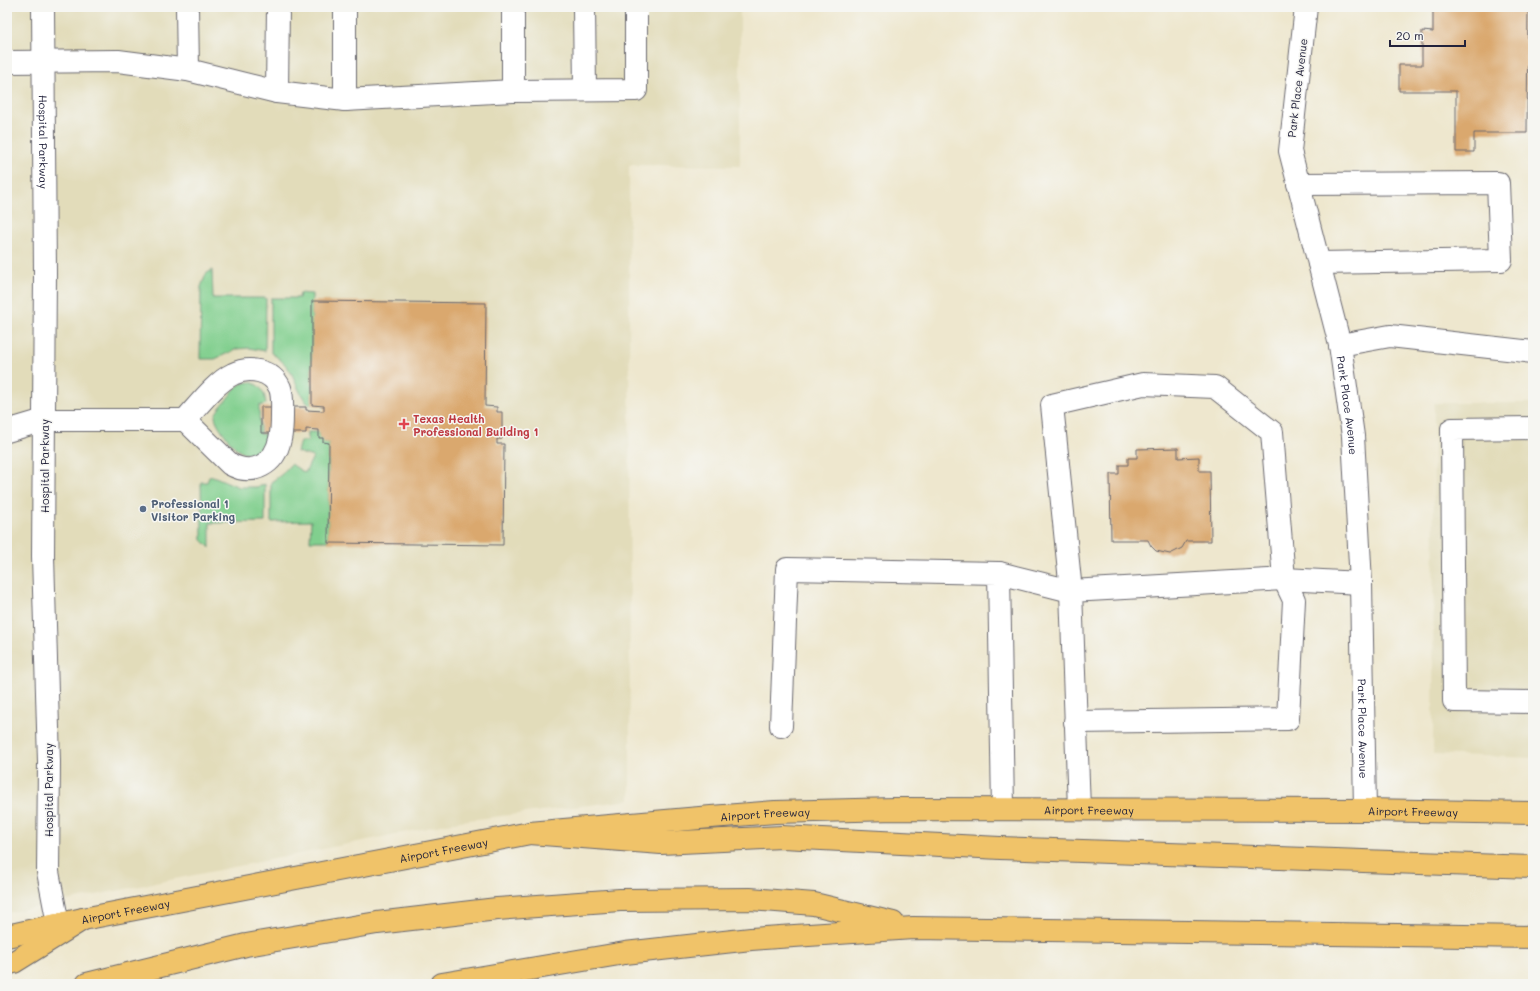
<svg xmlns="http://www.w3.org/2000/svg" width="1540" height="991" font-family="Mali,sans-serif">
  <rect width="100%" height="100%" fill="#f6f6f2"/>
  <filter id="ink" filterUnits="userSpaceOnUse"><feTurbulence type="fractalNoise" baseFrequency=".025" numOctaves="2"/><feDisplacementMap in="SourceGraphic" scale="8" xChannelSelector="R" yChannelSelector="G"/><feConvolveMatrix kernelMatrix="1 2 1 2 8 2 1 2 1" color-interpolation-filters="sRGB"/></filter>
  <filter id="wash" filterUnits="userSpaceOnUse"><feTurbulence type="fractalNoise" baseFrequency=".012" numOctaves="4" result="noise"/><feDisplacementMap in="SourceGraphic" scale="16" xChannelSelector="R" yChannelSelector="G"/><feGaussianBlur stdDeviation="0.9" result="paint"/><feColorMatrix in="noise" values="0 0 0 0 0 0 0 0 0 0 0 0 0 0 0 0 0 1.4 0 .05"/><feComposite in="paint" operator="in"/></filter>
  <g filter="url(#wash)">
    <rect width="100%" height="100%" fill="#eee7ce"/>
    <path fill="#e2dcba" d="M7,7H740V166L629,165L630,800L461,821L7,913Z
      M1434,403H1533V758L1433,754Z"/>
    <path fill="#81cf8e" stroke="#527864" d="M212,270L213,298H266L265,351L249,348L237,349L215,359H200L201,287L206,274Z
      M300,293L312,294V404H308C291,383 298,370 271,353V298H299Z
      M249,382C261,384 265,393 266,404L259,406L260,434H266C265,446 255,457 243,453C235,450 215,424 215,416C216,411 224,403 227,399C234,390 237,383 249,382Z
      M308,432H319V438H323V442L329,443L328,541H310L311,521L271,522V482L281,475L291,464L305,473L313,457L297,452L300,441H308Z
      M213,476L239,487H257L265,484V522L210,523V548L202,540L201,482H207L209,477Z"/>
    <g id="blocks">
      <path fill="#daa86e" d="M1433,7H1528L1527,133H1474V152H1456V91H1399V65H1422V31L1433,32Z
        M312,301L486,303L485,406L497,407V412H502V439H497V444H504L503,545L328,543L329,443L323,442V438H319V430L306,429V433H261V407H306V410L324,411V406L312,405Z
        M1178,448V458L1199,457V471H1210L1211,541H1186L1182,548L1170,554L1156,551L1151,546L1148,540H1111L1110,474H1119V465H1128V458H1137V449Z"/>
    </g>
  </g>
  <g filter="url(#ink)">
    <use href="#blocks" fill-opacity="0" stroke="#69676e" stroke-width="1"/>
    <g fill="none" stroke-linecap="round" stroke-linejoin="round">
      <defs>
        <g id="minor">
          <path id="s1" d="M43,7L45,273L43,556L49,762L48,872L58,924"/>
          <path d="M187,7L188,70"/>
          <path d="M345,7V100"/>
          <path d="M513,7V91"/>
          <path d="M584,7L585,90"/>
          <path id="s2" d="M1306,7L1290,151L1340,345L1353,436L1361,583L1365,810"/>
          <path d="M7,62L118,61L188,70L277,92L345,100L513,91L636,90V7"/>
          <path d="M277,92L278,7"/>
          <path d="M1298,184L1498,183L1501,260L1319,263"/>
          <path d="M1340,345L1390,336L1533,352"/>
          <path d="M1533,428L1452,429L1454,701L1533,702"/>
          <path d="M7,431L44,420H185L230,464C253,477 275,464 280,439C282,431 282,423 282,415C282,406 283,396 280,388C272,370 249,366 233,374C216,382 198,406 185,420"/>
          <path d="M999,573L1071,591L1052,405L1143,384L1215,387L1272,432L1284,579L1294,600L1288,719L1075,722"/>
          <path d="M781,726L787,569L999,573L1003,809"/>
          <path d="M1079,809L1071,591L1284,579L1361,583"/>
        </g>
        <g id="major">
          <path id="s3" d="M7,936L83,919L530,833L711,817L775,812L895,809L1365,810L1533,813"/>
        </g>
        <path id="highway" d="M530,833L661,843L782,837L1000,848L1533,867
          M7,964L14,962L83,919
          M87,984L246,945L377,923L497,909L620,900L750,899L814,904L893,923
          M442,984L625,953L751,939L913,928L1533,937"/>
      </defs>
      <use href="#minor" stroke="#69676e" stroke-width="24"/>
      <use href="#major" stroke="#69676e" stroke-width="24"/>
      <use href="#highway" stroke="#69676e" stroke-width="24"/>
      <use href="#minor" stroke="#fff" stroke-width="22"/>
      <use href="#major" stroke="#f0c369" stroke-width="22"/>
      <use href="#highway" stroke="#f0c369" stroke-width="22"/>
    </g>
  </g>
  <path fill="#e0444e" stroke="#f6f6f2" stroke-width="1.5" d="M402 418h4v4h4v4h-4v4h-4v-4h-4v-4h4z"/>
  <circle fill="#5c6f8a" stroke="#f6f6f2" stroke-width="1.5" cx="143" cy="509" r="4"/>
  <g text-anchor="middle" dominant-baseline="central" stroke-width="3" stroke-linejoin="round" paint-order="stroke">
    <g font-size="11" fill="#22223b" stroke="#f6f6f2">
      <text transform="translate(1297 88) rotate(-83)">Park Place Avenue</text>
      <text stroke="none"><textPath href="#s1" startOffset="135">Hospital Parkway</textPath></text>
      <text stroke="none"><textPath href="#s2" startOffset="406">Park Place Avenue</textPath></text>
      <text transform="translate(44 466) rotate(-90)">Hospital Parkway</text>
      <text stroke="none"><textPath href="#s2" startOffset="730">Park Place Avenue</textPath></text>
      <text transform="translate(48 790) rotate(-90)">Hospital Parkway</text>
      <text stroke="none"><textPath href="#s3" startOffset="1093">Airport Freeway</textPath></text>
      <text stroke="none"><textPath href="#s3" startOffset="1417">Airport Freeway</textPath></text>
      <text stroke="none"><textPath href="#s3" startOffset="769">Airport Freeway</textPath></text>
      <text stroke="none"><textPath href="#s3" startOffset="445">Airport Freeway</textPath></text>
      <text stroke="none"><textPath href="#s3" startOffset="121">Airport Freeway</textPath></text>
    </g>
    <g font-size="11" font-weight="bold" fill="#be3a42" stroke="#f6f6f2" text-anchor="start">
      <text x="413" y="418">Texas Health<tspan x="413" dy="13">Professional Building 1</tspan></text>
    </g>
    <g font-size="11" font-weight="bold" fill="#4e5e75" stroke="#f6f6f2" text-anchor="start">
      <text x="151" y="503">Professional 1<tspan x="151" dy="13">Visitor Parking</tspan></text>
    </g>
  </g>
  <rect width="1540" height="991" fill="none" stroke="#f6f6f2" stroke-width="24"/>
  <path d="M1390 40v6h75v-6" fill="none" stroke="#22223b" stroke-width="2"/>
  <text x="1396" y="40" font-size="12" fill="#22223b" stroke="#f6f6f2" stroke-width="3" paint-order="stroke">20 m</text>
</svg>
